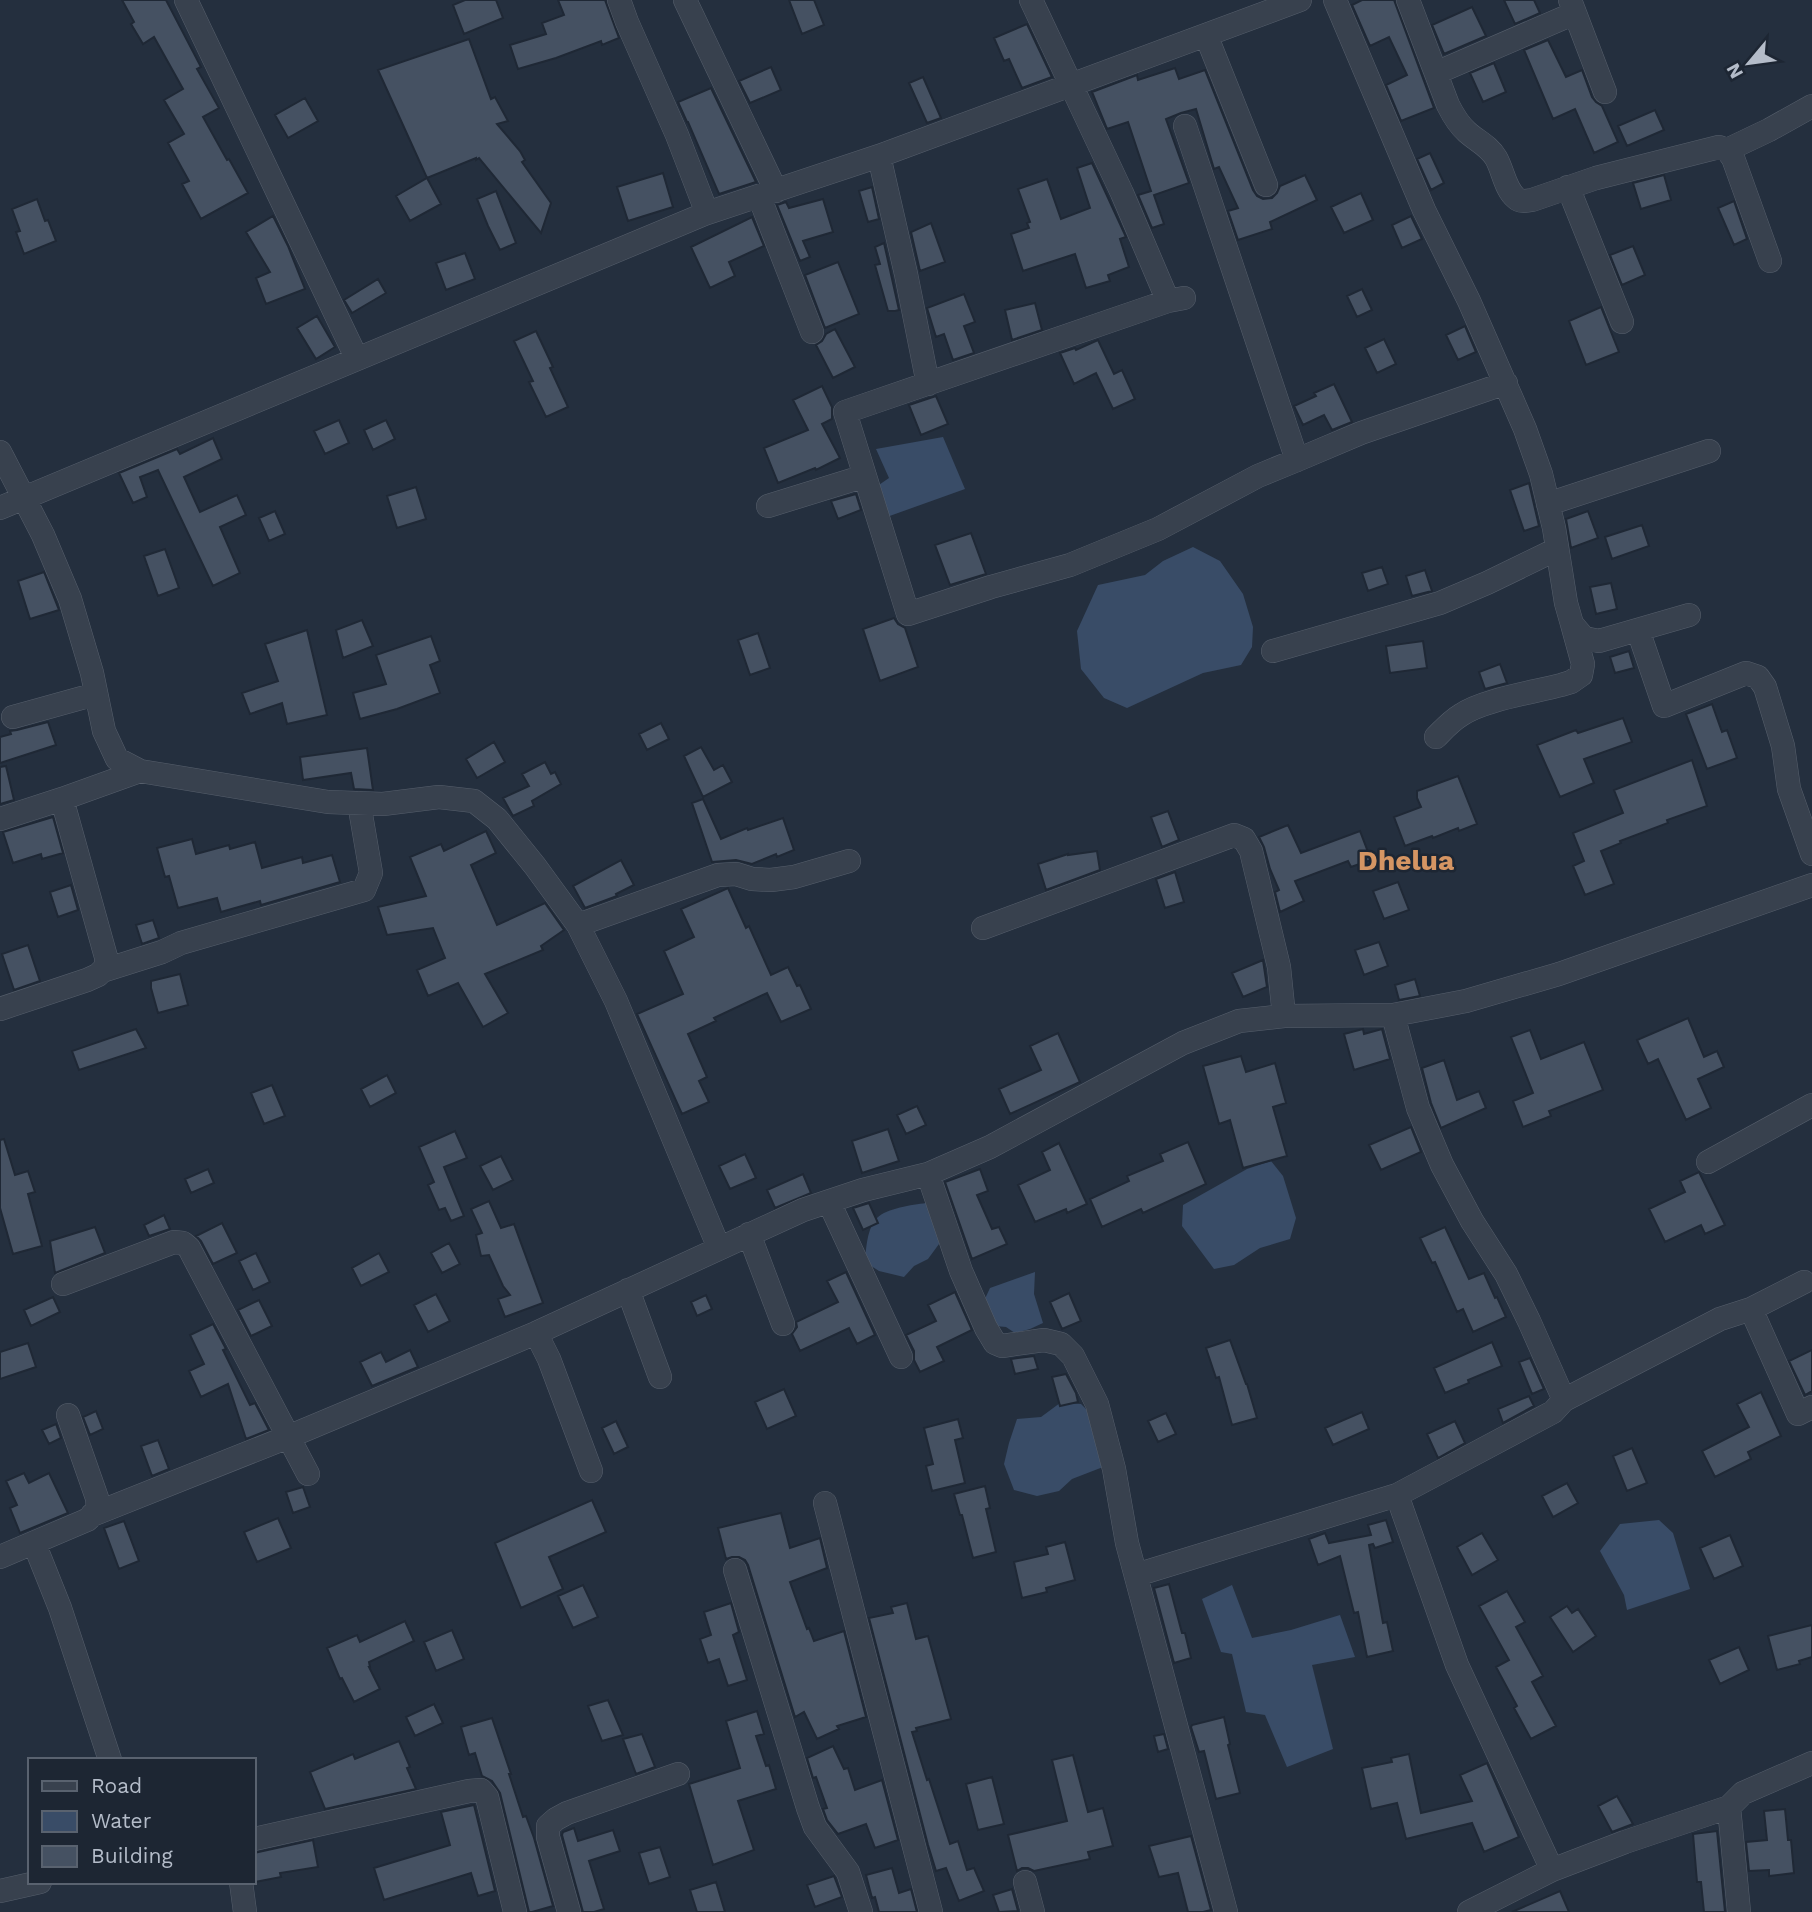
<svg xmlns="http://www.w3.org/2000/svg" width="1812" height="1912" font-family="'Work Sans',sans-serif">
  <rect width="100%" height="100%" fill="#242f3e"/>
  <path fill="#394c67" d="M943,437L965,489L884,518L873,489L889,478L876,449Z
    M1193,547L1220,561L1243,594L1253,627L1252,647L1241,665L1203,673L1127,708L1104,698L1081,669L1077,631L1098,585L1145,575L1163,561Z
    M1271,1161L1283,1176L1296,1218L1290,1239L1260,1248L1234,1265L1214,1269L1182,1226L1183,1205L1247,1169Z
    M926,1203L938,1217L939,1244L928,1259L914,1266L904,1277L879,1271L865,1262C866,1249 867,1228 877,1218C887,1208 912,1205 926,1203Z
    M1035,1272L1034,1294L1043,1323L1030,1329L1015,1333L1006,1327L995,1326L983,1303L990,1288Z
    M1060,1403L1081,1404L1099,1422L1103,1467L1072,1479L1059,1491L1037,1496L1014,1490L1004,1464L1009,1443L1017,1419L1041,1417Z
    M1659,1520L1673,1533L1690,1589L1627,1610L1624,1595L1600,1551L1620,1524Z
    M1232,1585L1252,1638L1291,1630L1340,1615L1355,1657L1312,1665L1333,1749L1287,1767L1265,1715L1246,1712L1232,1654L1221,1652L1202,1599Z"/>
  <path fill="#455162" stroke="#1f2835" stroke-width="2" d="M122,0H166L201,67L197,69L219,108L203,117L227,160L229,159L248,193L201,219L182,184L189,181L168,143L184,134L164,100L183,89L154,37L143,44L131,24L134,22Z
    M465,0H496L503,18L464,34L453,5Z
    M558,0H605L619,38L602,45L601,41L556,58L518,69L510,45L546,34L542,23L564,15Z
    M789,0H814L824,25L802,34Z
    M1362,0H1394L1434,108L1401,121L1386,85L1407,75L1389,37L1370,46L1352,5Z
    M1504,0H1534L1540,13L1515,24Z
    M1472,7L1486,36L1444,54L1432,25Z
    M1027,24L1052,77L1022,88L1009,59L1004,61L994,38Z
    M469,39L491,99L495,97L508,121L497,124L520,151L525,160L522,162L551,203L541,233L479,158L476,160V158L427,178L378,70Z
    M1548,40L1566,77L1582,70L1592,97L1596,102L1602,106L1618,142L1594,153L1575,109L1553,119L1524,50Z
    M1494,63L1506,92L1483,102L1470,73Z
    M771,67L781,90L750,103L739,81Z
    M1175,68L1179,79L1205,70L1253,190L1257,196L1263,199L1272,198L1277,193L1280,186L1305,175L1317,200L1270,222L1272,229L1238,240L1228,211L1238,208L1219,167L1214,169L1196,109L1181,113L1166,119L1189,183L1154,195L1164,224L1152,228L1138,195L1151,191L1128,122L1107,129L1092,92L1137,75L1138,80Z
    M923,77L941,118L927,123L909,83Z
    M711,88L756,182L719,194L688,122H687L678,102Z
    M305,98L318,121L288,138L275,115Z
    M1655,110L1664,130L1627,146L1618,126Z
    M1430,153L1444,183L1431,190L1417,159Z
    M1092,163L1126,237L1120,239L1129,267L1108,275L1110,281L1086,288L1075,254L1023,271L1011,234L1029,228L1027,223L1030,222L1018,189L1047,179L1061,219L1090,208L1077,168Z
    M663,173L673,207L628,221L617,187Z
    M1664,175L1671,200L1641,209L1633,183Z
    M427,178L441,204L410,221L396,196Z
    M872,187L879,219L868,222L859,191Z
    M496,191L516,243L500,250L488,226L477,199Z
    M1361,193L1373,220L1344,233L1331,207Z
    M37,199L45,221L48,220L56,241L24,254L16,232L20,231L12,209Z
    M823,199L833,232L803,241L810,257L800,261L777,205L786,202L789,208Z
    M1734,201L1747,239L1734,245L1718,208Z
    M273,216L288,246L305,289L266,304L256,278L270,272L246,232Z
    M1411,216L1422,239L1402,248L1392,225Z
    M752,217L764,246L729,262L735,276L710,288L691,247Z
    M931,223L945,262L920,271L911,232Z
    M884,243L899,310L895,311H888L875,265L880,264L875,247Z
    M1633,246L1645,275L1622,285L1610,255Z
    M465,253L475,279L446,290L436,263Z
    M838,262L859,314L825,328L805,275Z
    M378,279L386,293L352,313L344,300Z
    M1362,289L1372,310L1357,317L1347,296Z
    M964,294L975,322L964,326L974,353L953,360L944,334L936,337L927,308Z
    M1035,303L1042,330L1012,340L1005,310Z
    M1601,307L1619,352L1586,365L1569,321Z
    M317,316L335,347L316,359L297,328Z
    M1465,326L1476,352L1458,360L1446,335Z
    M835,329L855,367L833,378L816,345L822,341L826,334Z
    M536,331L553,367L550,368L568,407L546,417L529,382L533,381L514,341Z
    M1384,339L1396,364L1377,373L1365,348Z
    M1098,340L1114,374L1122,370L1135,399L1113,409L1096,373L1074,384L1060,353L1075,348L1076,350Z
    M1334,384L1352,422L1332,430L1324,415L1303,425L1294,406L1316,396L1314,393Z
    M822,386L832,407V419L822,424L840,458L816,470L815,468L778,483L764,448L808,430L793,400Z
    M936,396L948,424L921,435L909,405Z
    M339,420L349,443L325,454L314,431Z
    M386,420L395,439L373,450L364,430Z
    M213,438L222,459L184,477L200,512L237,495L246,515L220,527L240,573L213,586L158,470L140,477L147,497L133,503L119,473L177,449L180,454Z
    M1529,483L1539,526L1524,531L1510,490Z
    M416,487L426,519L397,528L387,496Z
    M856,494L861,510L838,519L831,501Z
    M275,511L285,534L269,541L259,518Z
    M1588,511L1598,538L1571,548L1566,519Z
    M1642,525L1649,546L1612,559L1605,537Z
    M971,533L986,574L950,585L935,545Z
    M165,549L179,588L158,596L144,556Z
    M1382,567L1388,584L1368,591L1362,573Z
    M1425,570L1432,591L1412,596L1406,576Z
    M44,572L59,610L30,619L18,581Z
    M1611,583L1617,609L1596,614L1590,587Z
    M894,618L898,624L905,628L918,667L880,681L863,629Z
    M362,620L373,646L343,658L336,630Z
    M307,630L327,715L287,724L282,703L250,714L242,693L278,681L265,644Z
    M758,633L770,668L750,675L738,640Z
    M431,636L440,661L430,665L440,693L397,709L360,719L353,693L386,684L376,655Z
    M1423,641L1427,668L1390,673L1386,646Z
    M1629,651L1634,668L1615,673L1610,657Z
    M1500,664L1507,683L1485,689L1479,672Z
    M1712,704L1722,732L1727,730L1737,758L1707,769L1686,714Z
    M1623,718L1632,742L1584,759L1594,783L1560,797L1537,745L1576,730L1578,733Z
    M48,722L56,745L0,763V737L11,734L10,731L17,730Z
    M661,723L669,739L647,750L639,734Z
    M494,742L505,762L477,778L466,759Z
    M701,747L714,770L723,765L732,782L703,797L684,756Z
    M367,748L373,790L354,789L351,773L303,780L300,757Z
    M1692,760L1707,806L1667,820L1668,823L1620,841L1621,843L1601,851L1614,884L1585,895L1573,866L1584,861L1573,833L1623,813L1614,790Z
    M545,762L551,774L555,772L561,784L532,801L534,806L513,816L503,798L529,786L522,774Z
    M6,766L14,800L0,804V767Z
    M1458,776L1477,824L1459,831L1458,828L1433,838L1432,836L1405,846L1394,817L1421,807L1417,798V791Z
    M703,799L721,839L747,828L748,830L783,818L794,850L777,857L776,854L752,864L736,860L712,862L692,803Z
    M1168,811L1179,840L1162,847L1151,817Z
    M53,817L63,853L42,859L41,854L13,863L3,832Z
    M1288,825L1301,853L1360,831L1371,860L1351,867L1348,861L1295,881L1304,901L1280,912L1275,892L1279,890L1270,869L1264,847L1259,837Z
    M486,831L496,853L471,865L497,925L545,903L564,930L541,946L543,950L485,974L508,1013L483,1027L458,983L428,996L417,970L445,958L433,928L387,935L378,907L426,896L410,857L441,844L444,851Z
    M192,839L196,854L229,845L230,849L255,842L262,868L302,857L303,863L332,855L340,882L261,905L260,901L221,912L217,898L178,908L169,876L165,877L157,848Z
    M1097,851L1100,870L1046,890L1038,864L1068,854V855Z
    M621,860L634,885L616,894L617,896L585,908L573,886Z
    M1175,872L1184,902L1165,908L1156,879Z
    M1398,882L1409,910L1384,919L1373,891Z
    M71,885L78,910L58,917L50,892Z
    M728,888L746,928L749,926L771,975L788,967L797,986L800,985L811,1009L781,1022L767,993L714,1018L716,1021L688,1034L707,1077L699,1081L709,1102L682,1114L637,1014L683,994L664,951L694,937L681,909Z
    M153,920L159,938L142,944L136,925Z
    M1379,942L1388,966L1364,975L1355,950Z
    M28,945L40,981L14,990L2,954Z
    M1263,960L1267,987L1243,997L1232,973Z
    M180,974L188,1005L158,1013L151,988V981Z
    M1415,979L1420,996L1399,1000L1395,985Z
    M1688,1018L1704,1057L1717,1051L1724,1067L1698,1079L1711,1108L1686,1120L1658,1059L1648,1064L1637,1040Z
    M136,1029L146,1048L79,1070L72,1051Z
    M1363,1029L1364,1034L1382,1029L1390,1059L1354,1070L1344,1034Z
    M1530,1030L1541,1059L1584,1042L1603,1090L1549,1111L1551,1116L1523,1127L1513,1101L1533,1093L1511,1037Z
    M1058,1033L1080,1082L1010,1114L999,1089L1041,1070L1030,1046Z
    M1241,1056L1246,1072L1275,1063L1286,1103L1273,1107L1287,1156L1243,1168L1230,1120L1219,1124L1203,1066Z
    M1444,1060L1457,1100L1479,1091L1486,1108L1441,1128L1431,1103L1422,1068Z
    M387,1075L396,1093L370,1107L361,1089Z
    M272,1085L285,1116L264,1124L251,1093Z
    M917,1106L926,1125L906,1134L897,1115Z
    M1411,1127L1421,1152L1381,1170L1369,1145Z
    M888,1129L899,1161L862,1173L852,1141Z
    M455,1131L467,1158L444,1167L464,1216L451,1221L445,1208L439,1210L428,1185L434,1182L419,1147Z
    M4,1139L15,1175L28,1171L35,1192L28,1194L42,1246L13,1254L0,1208V1140Z
    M1188,1142L1206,1184L1143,1213L1141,1209L1102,1227L1090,1199L1129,1181L1127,1176L1163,1161L1160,1154Z
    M1059,1143L1087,1204L1067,1213L1066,1209L1035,1222L1018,1185L1050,1170L1042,1152Z
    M745,1154L756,1178L730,1189L719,1166Z
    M501,1156L513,1180L493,1190L480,1166Z
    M208,1169L214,1183L191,1193L185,1179Z
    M980,1169L988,1191L977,1195L992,1229L999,1227L1007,1244L972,1259L945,1182Z
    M1699,1172L1725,1225L1705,1234L1701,1225L1665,1242L1649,1209L1685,1192L1680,1181Z
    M803,1174L811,1193L775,1208L767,1190Z
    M489,1201L501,1228L514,1224L543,1303L505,1317L498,1299L510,1295L503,1286L489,1255L481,1256L476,1235L482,1233L471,1209Z
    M869,1203L878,1223L863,1230L853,1208Z
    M164,1215L170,1229L149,1236L144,1225Z
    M222,1223L237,1253L213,1264L201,1241L196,1236Z
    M95,1227L105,1253L55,1273L50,1241Z
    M1445,1227L1469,1279L1484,1273L1495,1298L1497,1297L1506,1317L1473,1332L1463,1309L1457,1312L1435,1262L1432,1263L1420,1238Z
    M449,1243L460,1264L442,1273L431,1253Z
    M256,1253L270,1282L253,1290L239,1261Z
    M379,1253L389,1272L361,1286L352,1268Z
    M846,1272L875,1335L857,1344L849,1328L800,1351L792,1334L797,1327L796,1322L838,1302L827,1281Z
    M955,1292L972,1330L937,1347L944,1361L920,1372L914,1360V1351L906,1335L936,1321L928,1305Z
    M1069,1293L1081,1321L1062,1329L1050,1302Z
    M436,1294L450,1321L428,1332L414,1305Z
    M706,1295L712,1309L697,1316L691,1302Z
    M53,1297L60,1312L31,1326L24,1310Z
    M259,1300L272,1326L251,1336L238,1310Z
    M213,1324L226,1349L223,1350L250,1405L255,1403L269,1430L246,1439L228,1384L201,1397L189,1371L204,1364L190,1335Z
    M1230,1340L1246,1384H1247L1257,1418L1232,1425L1219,1377L1216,1378L1206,1348Z
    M1492,1342L1502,1366L1468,1380L1469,1383L1445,1393L1434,1368Z
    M28,1343L36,1367L0,1379V1352Z
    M410,1350L418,1367L372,1386L360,1362L381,1352L386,1362Z
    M1812,1350V1391L1805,1395L1789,1361Z
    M1034,1356L1038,1369L1015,1374L1011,1359Z
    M1530,1358L1544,1389L1532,1394L1519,1362Z
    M1066,1374L1076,1393L1078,1402L1060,1406L1052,1377Z
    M784,1389L796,1416L767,1429L755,1402Z
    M1761,1392L1781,1436L1748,1452L1751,1459L1715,1477L1702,1451L1749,1427L1737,1404Z
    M1529,1396L1534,1406L1503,1423L1498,1409Z
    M96,1411L103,1429L90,1435L83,1417Z
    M1362,1412L1369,1429L1333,1445L1325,1428Z
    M1166,1413L1176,1434L1158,1442L1148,1421Z
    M958,1419L963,1438L955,1440L965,1483L932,1491L926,1466L933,1464L924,1428Z
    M616,1421L628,1447L614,1454L602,1428Z
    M1455,1421L1465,1443L1438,1458L1427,1434Z
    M56,1424L61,1438L49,1444L42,1430Z
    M158,1440L169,1469L152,1476L141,1446Z
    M1632,1448L1647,1483L1627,1491L1613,1456Z
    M24,1473L29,1483L49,1473L68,1513L20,1533L10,1508L17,1505L6,1481Z
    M1567,1483L1578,1503L1553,1517L1542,1496Z
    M985,1486L990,1508L986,1509L996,1552L973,1558L962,1515H960L954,1494Z
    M303,1487L310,1507L293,1513L286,1492Z
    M592,1500L606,1532L549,1557L563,1589L521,1608L495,1543Z
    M781,1513L790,1548L820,1538L827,1568L790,1582L807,1629L809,1628L814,1641L844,1631L866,1717L837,1726L839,1729L817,1739L804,1712L795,1717L748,1565L745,1560L739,1557H732L726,1559L718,1528Z
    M278,1518L291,1548L257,1562L244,1532Z
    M1386,1520L1393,1542L1375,1548L1373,1544L1369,1545L1383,1623L1387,1622L1393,1651L1367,1657L1358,1612L1354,1613L1340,1556L1318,1565L1309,1539L1325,1533L1329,1543L1371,1535L1368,1525Z
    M124,1521L139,1561L119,1569L104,1528Z
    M1482,1533L1498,1560L1472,1575L1457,1547Z
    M1730,1535L1743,1566L1714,1579L1700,1548Z
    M1065,1542L1075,1580L1046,1588L1047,1592L1022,1598L1014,1562L1048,1554L1046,1547Z
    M1169,1584L1182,1633H1185L1191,1658L1174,1663L1154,1588Z
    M583,1585L598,1617L573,1628L558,1596Z
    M1507,1591L1525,1622L1516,1627L1543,1676L1532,1682L1556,1726L1531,1739L1514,1708L1517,1706L1496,1667L1509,1660L1479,1606Z
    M731,1603L739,1632L733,1635L747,1680L728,1686L719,1659L708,1663L700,1639L711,1635L704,1612Z
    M907,1603L916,1639L928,1636L951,1719L916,1728L917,1731L912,1732L927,1780L929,1779L950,1844L958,1841L967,1870L974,1868L984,1891L959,1901L946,1868L936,1871L928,1845L869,1618L893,1613L891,1607Z
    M1567,1606L1572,1613L1578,1609L1596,1636L1573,1652L1550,1617Z
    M405,1621L414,1641L369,1662L370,1667H369L380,1689L354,1702L342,1678L340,1679L327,1648L357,1635L360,1642Z
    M1812,1625V1657L1799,1661L1800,1664L1777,1670L1768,1636Z
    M452,1630L464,1659L436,1671L424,1642Z
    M1739,1647L1749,1670L1720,1684L1709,1660Z
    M608,1700L623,1735L602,1741L588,1706Z
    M434,1704L443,1723L415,1736L406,1717Z
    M757,1711L764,1734L756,1736L766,1766L769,1765L776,1789L738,1801L754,1850L713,1865L689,1784L740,1768L726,1721Z
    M1224,1717L1230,1744L1228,1745L1240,1793L1216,1799L1204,1751L1199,1752L1191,1727L1192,1725Z
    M492,1718L511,1774H509L523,1817L526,1816L534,1838L553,1906L532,1912H529L500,1793L492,1781L482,1776L475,1753L469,1755L461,1727Z
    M642,1734L655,1767L636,1774L623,1739Z
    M1164,1734L1168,1749L1158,1752L1154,1736Z
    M399,1741L410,1767L407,1768L416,1789L325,1809L310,1772L353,1754L355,1759Z
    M833,1746L844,1769L848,1768L855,1790L882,1780L898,1840L875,1848L866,1824L838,1834L827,1820L823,1809L827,1808L816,1777L813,1778L807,1758Z
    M1409,1754L1421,1813L1472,1801L1460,1775L1487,1763L1519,1837L1484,1852L1472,1823L1406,1839L1397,1803L1371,1809L1362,1768L1392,1762L1391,1758Z
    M1073,1755L1088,1812L1103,1808L1113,1846L1088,1852L1090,1859L1034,1871L1028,1868H1022L1017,1871L1008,1835L1067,1821L1052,1760Z
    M992,1777L1004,1824L978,1830L966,1784Z
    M1617,1796L1633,1824L1612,1832L1598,1806Z
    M474,1805L495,1891L478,1896L471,1873L384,1900L374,1868L450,1845L441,1812Z
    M1785,1809L1788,1840H1791L1794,1873L1769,1876V1870L1749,1871L1746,1842L1767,1840L1764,1811Z
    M574,1828L578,1841L613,1830L620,1851L589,1861L604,1909L594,1912H583L562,1835L563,1832Z
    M1717,1831L1725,1912H1704L1701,1882H1697L1693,1834Z
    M1191,1836L1211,1910L1203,1912H1188L1178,1873L1159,1877L1149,1846Z
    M313,1840L318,1867L280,1873L281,1877L255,1882L254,1853Z
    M660,1847L670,1877L649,1884L639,1853Z
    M892,1868L899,1893L911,1889L917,1912H879L875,1897L872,1898L866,1875Z
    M834,1876L842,1897L815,1907L807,1885Z
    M716,1882L725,1912H697L690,1890Z
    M1012,1889L1018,1911L999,1912L993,1895Z
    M1560,1891L1569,1912H1512Z"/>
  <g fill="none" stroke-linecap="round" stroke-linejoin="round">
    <defs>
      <path id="street" d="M186,0L357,359
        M619,0L627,22L677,135L707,213
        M685,0L776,191
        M1031,0L1122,193L1168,301
        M1335,0L1424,210L1469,301L1525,429L1541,474L1554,528L1566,603L1572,624L1584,638L1599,641L1689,615
        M1408,0L1448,105C1453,115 1458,124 1467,132C1477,141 1489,146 1496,158C1503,170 1505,189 1516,198C1520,202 1526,201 1532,200L1596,178L1719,147L1727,150L1733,158L1770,261
        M1570,0L1605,92
        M1206,35L1266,185
        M1436,73L1575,13
        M1185,126L1297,460
        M1727,150L1769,130L1812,106
        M879,156L906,274L928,384
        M1568,187L1622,322
        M759,196L812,332
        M1184,298L1168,301L845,412L908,614L991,587L1070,565L1158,529L1258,476L1297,460L1361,433L1506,383
        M0,452L43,535L70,599L92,673L104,731L117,759L140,771L328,802L383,804L439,797L474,801L497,819L535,866L578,925L616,1001L719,1248
        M1548,504L1709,451
        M768,506L865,476
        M0,508L707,213L879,156L1300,0
        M1638,630L1664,706L1746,673L1758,677L1765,687L1783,746L1789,789L1812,854
        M1273,651L1440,603L1487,583L1557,549
        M13,717L96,694
        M1436,737C1444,729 1451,721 1461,715C1482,700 1535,692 1561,685L1571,682L1581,675L1583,664L1572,624
        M0,819L62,799L140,771
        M578,925L718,875L736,874L752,879L771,880L794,877L849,861
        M983,928L1234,835L1244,839L1251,851L1279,967L1284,1016
        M102,971L162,952L181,943L364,890L371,873L359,803
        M0,1009L87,980L98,975L106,967V957L62,799
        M1393,1015L1418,1108L1442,1165L1472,1221L1506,1274L1529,1321L1564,1400
        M1708,1162L1812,1105
        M928,1174L961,1271L986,1328L995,1343L1002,1346L1044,1340L1061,1344L1073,1356L1097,1404L1114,1469L1127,1543L1226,1912
        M829,1202L901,1357
        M749,1234L783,1324
        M63,1284L174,1242L183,1243L189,1248L308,1474
        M628,1290L660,1377
        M1751,1309L1798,1414L1812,1407
        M536,1333L549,1359L591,1471
        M1397,1495L1457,1665L1552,1870
        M825,1503L931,1912
        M92,1515L288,1437L536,1333L803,1210L863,1190L928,1174L990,1147L1183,1043L1239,1021L1284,1016L1393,1015L1466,1001L1559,974L1812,885
        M34,1543L60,1608L110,1760
        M0,1557L87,1520L98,1510L97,1498L68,1415
        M735,1570L808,1808L815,1827L848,1872L861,1912
        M1136,1575L1397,1495L1553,1412L1564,1400L1720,1319L1751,1309L1804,1282
        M1729,1807L1739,1912
        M254,1839L469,1791L481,1790L487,1797L515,1912
        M241,1882L245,1912
        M1025,1882L1033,1912
        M0,1891L40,1882
        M569,1912L548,1837V1826L556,1819L567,1813L678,1774
        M1469,1912L1552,1870L1625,1842L1729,1807L1743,1793L1812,1763"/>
    </defs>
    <use href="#street" stroke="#565f6c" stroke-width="24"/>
    <use href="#street" stroke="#38414e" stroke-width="23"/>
  </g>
  <g text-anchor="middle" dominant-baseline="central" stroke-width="5" stroke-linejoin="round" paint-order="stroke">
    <g font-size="28" font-weight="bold" fill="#d59563" stroke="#1d2633">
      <text x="1406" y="860">Dhelua</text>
    </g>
  </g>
  <rect x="28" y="1758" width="228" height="126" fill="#1d2633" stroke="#59626f" stroke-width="2"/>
  <rect x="42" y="1781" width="35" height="10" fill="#38414e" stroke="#59626f" stroke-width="2"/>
  <text x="91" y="1793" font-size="21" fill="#b4bcc9">Road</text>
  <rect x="42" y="1811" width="35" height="21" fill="#394c67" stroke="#59626f" stroke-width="2"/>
  <text x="91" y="1828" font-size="21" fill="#b4bcc9">Water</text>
  <rect x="42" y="1846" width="35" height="21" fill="#455162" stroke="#59626f" stroke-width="2"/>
  <text x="91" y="1863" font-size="21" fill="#b4bcc9">Building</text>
  <g transform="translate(1749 63) rotate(241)" stroke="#1d2633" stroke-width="5" paint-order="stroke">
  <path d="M0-5L12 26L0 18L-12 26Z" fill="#b4bcc9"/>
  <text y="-10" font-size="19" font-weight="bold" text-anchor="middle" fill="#b4bcc9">N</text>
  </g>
</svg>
